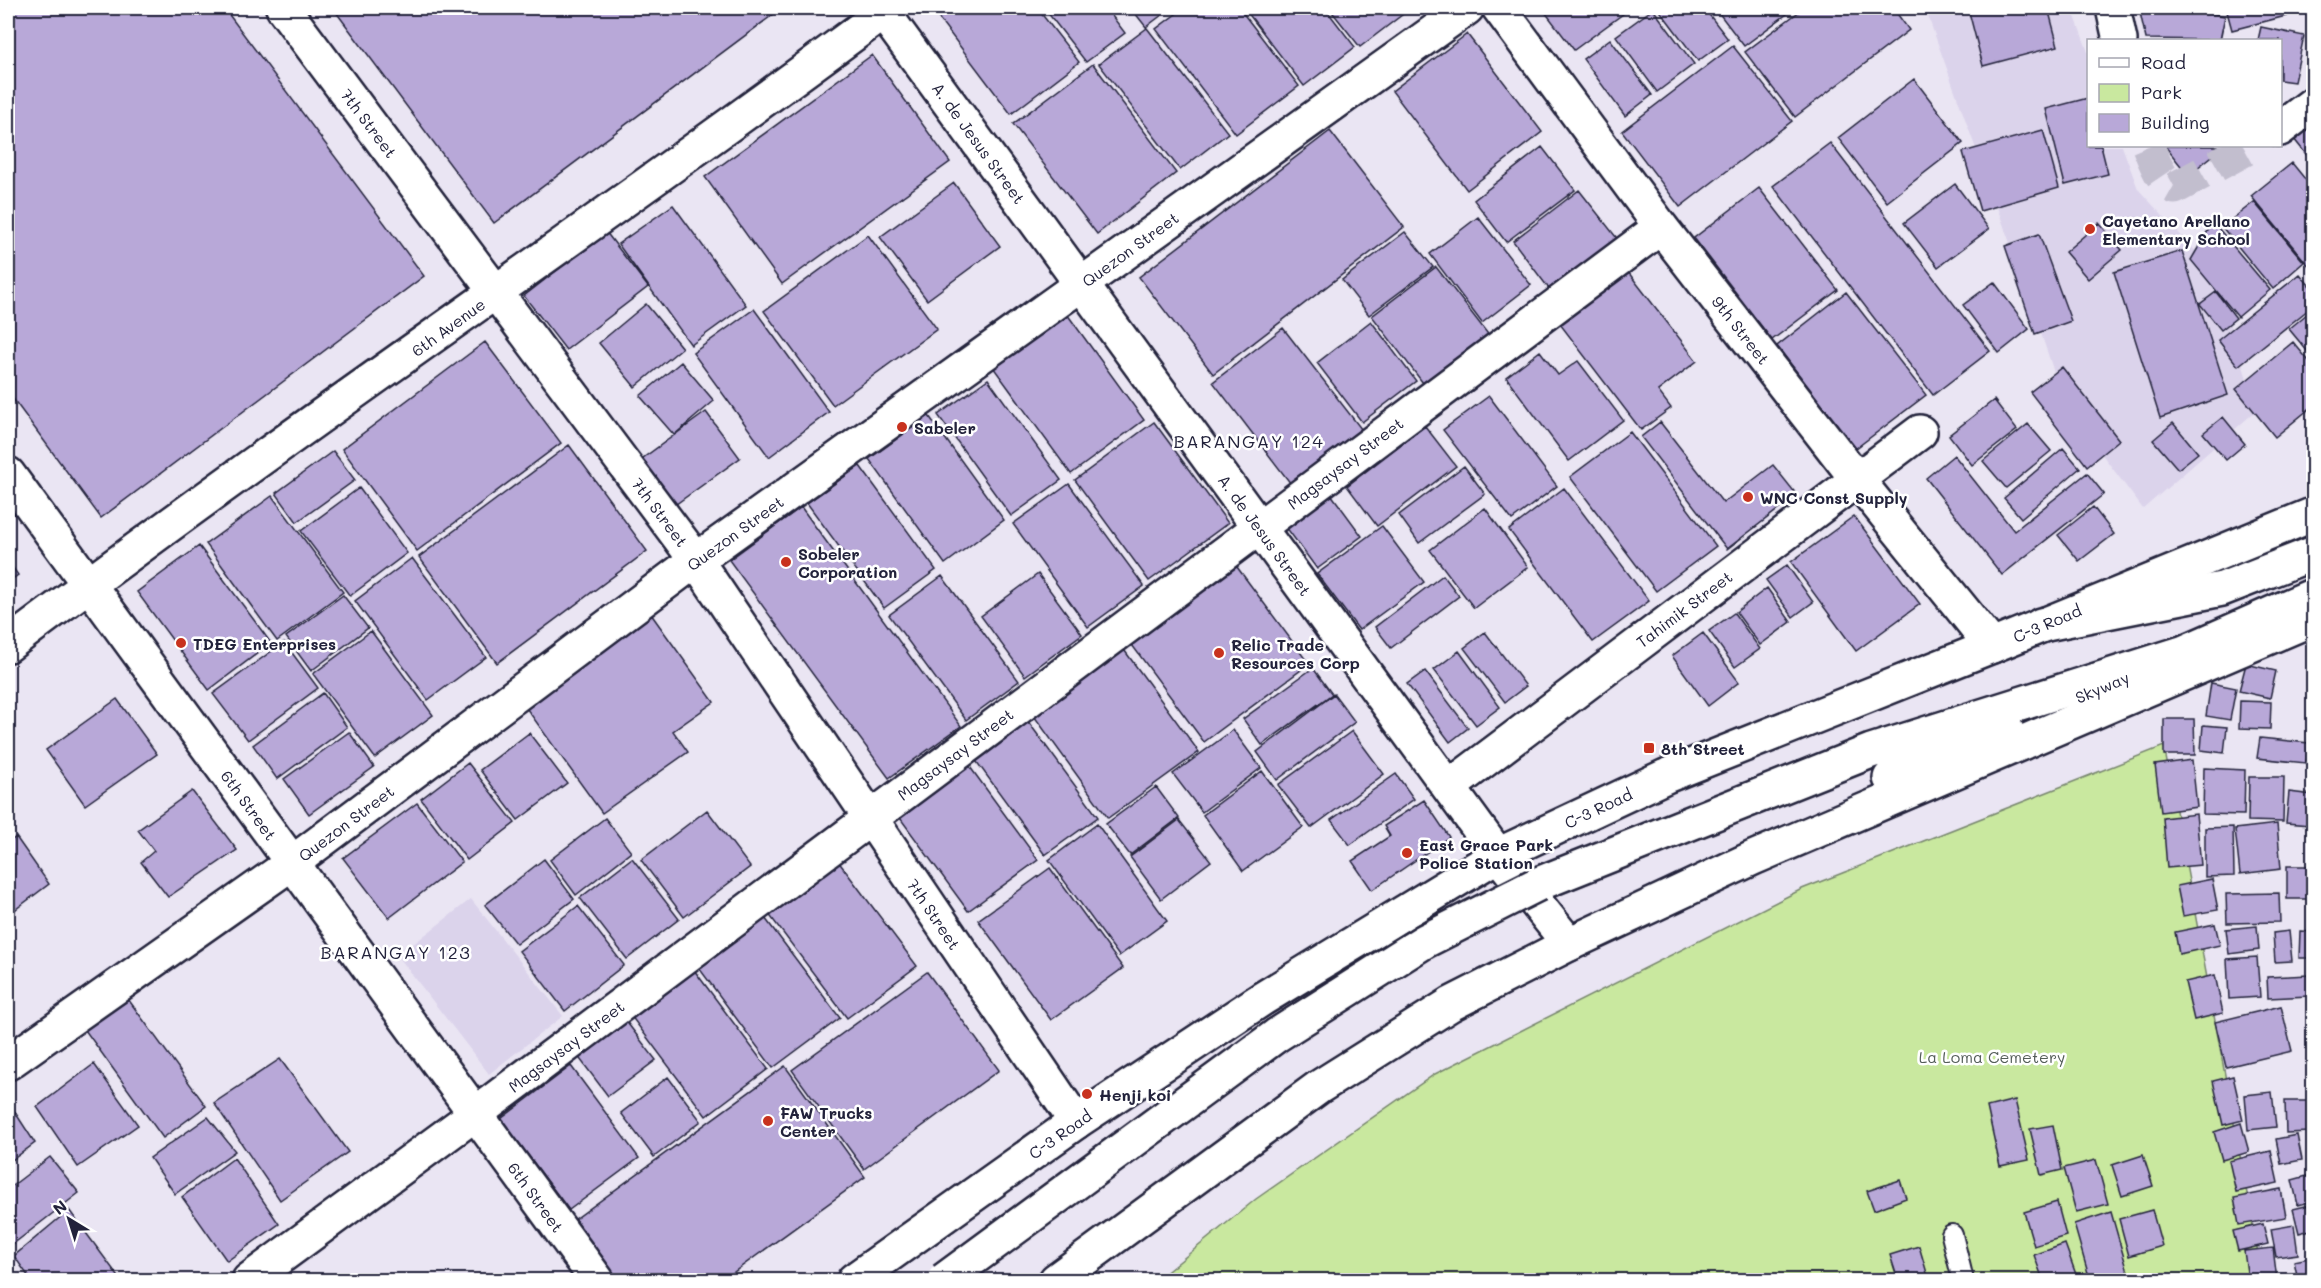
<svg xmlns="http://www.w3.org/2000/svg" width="2321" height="1288" font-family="Mali,sans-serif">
  <rect width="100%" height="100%" fill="#eae5f3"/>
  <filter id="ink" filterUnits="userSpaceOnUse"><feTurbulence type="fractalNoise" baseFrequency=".0167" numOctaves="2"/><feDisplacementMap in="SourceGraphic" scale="12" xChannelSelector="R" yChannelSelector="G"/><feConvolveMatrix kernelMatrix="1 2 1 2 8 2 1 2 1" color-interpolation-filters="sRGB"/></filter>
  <g filter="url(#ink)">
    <path fill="#dbd3eb" d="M1925,8H2072L2088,52V146H2122L2138,189L2212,269L2257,410L2143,509L2065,405L2019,268Z
      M471,899L563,1016L489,1074L398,956Z"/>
    <path fill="#c9e89f" stroke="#76856d" stroke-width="1.5" d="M2164,746L2263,1280H1157L1256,1199L1435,1074L1802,889Z"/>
    <path fill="#b8a8d8" stroke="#22223b" stroke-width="1.5" d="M8,8H224L424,276L101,518L8,392Z
      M333,8H782L494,223Z
      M949,8H1037L1079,62L1011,114L937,16Z
      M1044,8H1106L1125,33L1086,62Z
      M1131,8H1171L1146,27Z
      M1184,8H1239L1299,86L1236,134L1156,29Z
      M1244,8H1325L1355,47L1304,86Z
      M1329,8H1411L1360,47Z
      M1542,8H1631L1574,50Z
      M1658,8H1704L1728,39L1698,61Z
      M1715,8H1795L1744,46Z
      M1804,8H1893L1909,30L1795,117L1745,52Z
      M1968,8H2048L2058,46L1983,66Z
      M2139,8H2198L2199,11L2225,16L2220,40L2146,39Z
      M2226,8H2304L2305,11L2232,30Z
      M1653,9L1694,64L1657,92L1616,36Z
      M2261,27L2304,36L2294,82L2280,80V40H2258Z
      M1147,28L1228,133L1180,170L1099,64Z
      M1467,34L1542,132L1467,190L1392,91Z
      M1610,39L1652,95L1625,116L1583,59Z
      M1733,46L1792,121L1680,207L1622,131Z
      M872,55L950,162L782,284L705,177Z
      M1093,64L1176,173L1097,234L1013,124Z
      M1914,79L1963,143L1887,202L1838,138Z
      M2088,98V146H2101L2108,174L2065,185L2046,109Z
      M2314,123V164L2294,139Z
      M2043,130L2059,188L1980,211L1963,152Z
      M1330,131L1404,227L1213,374L1139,277Z
      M1830,143L1990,351L1933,395L1773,186Z
      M2165,146H2225L2188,175Z
      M1542,147L1575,190L1506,242L1474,200Z
      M2292,163L2314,190V272L2251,196Z
      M954,183L1000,246L927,300L880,237Z
      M1955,184L1989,229L1938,267L1904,223Z
      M1759,188L1838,290L1772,340L1694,238Z
      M1579,190L1620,242L1553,294L1513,241Z
      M2254,202L2304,262L2273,289L2222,227Z
      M673,205L746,305L691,345L618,244Z
      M1478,217L1531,285L1482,323L1430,254Z
      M2213,222L2270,290L2238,317L2191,260Z
      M2099,223L2122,250L2088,279L2065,252Z
      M606,232L648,287L566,350L524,296Z
      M1405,232L1433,267L1369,315L1342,280Z
      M2039,234L2071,321L2035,334L2005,246Z
      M868,235L937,329L833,405L764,311Z
      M2182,251L2228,395L2160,418L2114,272Z
      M1436,267L1491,338L1426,387L1372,316Z
      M1628,272L1697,361L1658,391L1671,408L1641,430L1560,324Z
      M2300,274L2314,291V305L2238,366L2218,340Z
      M1994,282L2029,329L1999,353L1963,305Z
      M1846,292L1926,395L1855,449L1777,346Z
      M2216,292L2236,318L2221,330L2200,304Z
      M646,304L682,348L635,387L599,343Z
      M2314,308V358H2313L2289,329Z
      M754,309L829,412L769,457L693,353Z
      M1067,314L1144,420L1071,474L993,367Z
      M1371,321L1416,381L1362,422L1317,363Z
      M1283,328L1362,430L1291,484L1213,382Z
      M485,342L561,443L417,551L342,449Z
      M2293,342L2314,367V405L2275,437L2236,389Z
      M1540,351L1558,375L1578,361L1623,420L1569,461L1506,377Z
      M681,362L714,401L674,435L640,396Z
      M2062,367L2119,440L2087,466L2030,392Z
      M988,379L1061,480L1011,516L938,415Z
      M1489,396L1557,486L1512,520L1443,430Z
      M1994,400L2017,430L1972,465L1949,435Z
      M706,412L740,458L672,507L639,461Z
      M929,416L1004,520L945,564L869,459Z
      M2223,417L2245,444L2226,460L2203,433Z
      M1154,422L1228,523L1149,581L1075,480Z
      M1660,422L1723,503L1773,465L1797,495L1727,549L1641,437Z
      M2173,423L2198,453L2178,469L2153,440Z
      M2028,424L2051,451L2006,488L1983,461Z
      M1425,426L1456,466L1377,526L1347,486Z
      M1630,432L1716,546L1656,591L1570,477Z
      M569,445L647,551L497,663L419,557Z
      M2063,448L2080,468L2021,518L2004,498Z
      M333,451L355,480L297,522L276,493Z
      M1954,455L2014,531L2087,473L2104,494L2002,575L1926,478Z
      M860,466L936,570L884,608L807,503Z
      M1464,466L1485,494L1419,543L1399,515Z
      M1069,484L1144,586L1088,627L1013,524Z
      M359,488L407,553L350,596L301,531Z
      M1564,488L1649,601L1593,642L1509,530Z
      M1331,494L1362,536L1317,569L1286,527Z
      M272,496L343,592L277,641L206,544Z
      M801,507L961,726L889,778L729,560Z
      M2093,507L2114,534L2079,561L2058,535Z
      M1485,508L1528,567L1474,608L1430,550Z
      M1854,516L1920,604L1856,651L1791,562Z
      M1382,526L1424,582L1359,630L1317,574Z
      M199,546L271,643L209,690L137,592Z
      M412,558L486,657L428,700L355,601Z
      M8,561L18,575L8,582Z
      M1234,563L1309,664L1204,742L1129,641Z
      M1787,565L1813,602L1793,617L1766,580Z
      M1038,574L1082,634L1025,676L981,616Z
      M1443,575L1459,596L1391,648L1375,627Z
      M942,576L1019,681L966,720L889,615Z
      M1767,588L1791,622L1760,645L1736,612Z
      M343,595L368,628L311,671L286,637Z
      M1734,613L1760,649L1735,667L1709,631Z
      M651,614L714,702L673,731L688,752L602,813L524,705Z
      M371,631L433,715L375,758L313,674Z
      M1485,632L1526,686L1505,702L1464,648Z
      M1703,633L1739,682L1708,706L1672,656Z
      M284,642L318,688L248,740L213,694Z
      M1119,643L1199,752L1108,818L1029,709Z
      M1459,651L1500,707L1476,725L1434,670Z
      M2246,664L2276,671L2270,698L2239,691Z
      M1313,668L1332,694L1262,745L1243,719Z
      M1425,671L1468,728L1450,742L1407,684Z
      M2211,683L2236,688L2230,720L2206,716Z
      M323,693L347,727L277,779L253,745Z
      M1334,694L1355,722L1277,780L1257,752Z
      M117,699L157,754L85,805L46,750Z
      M2240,701L2271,702L2270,729L2239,728Z
      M1024,716L1098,817L1045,855L971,754Z
      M2164,719H2194L2195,755H2164Z
      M2203,725L2227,727L2224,753L2201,750Z
      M1233,730L1261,768L1202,812L1173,774Z
      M1352,731L1384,774L1311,828L1278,785Z
      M349,732L374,767L309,814L284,779Z
      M529,733L567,783L518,820L480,770Z
      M2260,738L2309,743L2306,763L2257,758Z
      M962,756L1038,860L968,911L892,807Z
      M2192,760L2197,807L2161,812L2155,765Z
      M468,763L515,823L467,860L421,799Z
      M2204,768L2245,770L2244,815L2203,814Z
      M1262,771L1303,827L1243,871L1203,815Z
      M1396,774L1414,799L1350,845L1331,820Z
      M2249,777H2284L2283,822L2248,821Z
      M1156,787L1179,818L1130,855L1106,824Z
      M192,791L237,850L168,897L141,862L154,851L138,830Z
      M2289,792L2313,795L2310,825L2286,823Z
      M1424,800L1449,837L1372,890L1352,861L1390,836L1384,826Z
      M417,803L462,862L389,918L343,858Z
      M707,810L750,867L684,917L641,860Z
      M2196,814L2201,865L2167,868L2163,818Z
      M605,818L631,852L576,895L550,860Z
      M1179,820L1211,861L1161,899L1130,857Z
      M1097,824L1167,921L1119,956L1049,860Z
      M2277,824L2281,869L2240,874L2235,829Z
      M2233,827L2234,876L2205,877V828Z
      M16,837L49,884L8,915V843Z
      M632,858L679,919L627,959L580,898Z
      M544,859L574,899L516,944L485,905Z
      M838,861L917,966L847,1018L768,913Z
      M2287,866H2314V899H2287Z
      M1050,868L1123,968L1051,1020L978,920Z
      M2212,879L2218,910L2183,916L2177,886Z
      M2279,893L2280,922L2227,923L2226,894Z
      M578,906L624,965L565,1011L519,951Z
      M765,918L840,1018L773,1068L699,968Z
      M2215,924L2220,945L2179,954L2175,932Z
      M2257,926L2259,950L2229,954L2226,929Z
      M2289,931L2292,961L2275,962L2273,933Z
      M2300,931L2313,932L2311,958H2299Z
      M2257,957L2260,997L2229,999L2227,959Z
      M694,970L768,1069L706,1116L631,1016Z
      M927,972L999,1070L864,1169L792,1070Z
      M2215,975L2223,1013L2194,1020L2185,982Z
      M2309,975V996L2268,998L2267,977Z
      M128,999L206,1106L163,1138L85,1030Z
      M2281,1006L2292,1051L2226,1067L2215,1022Z
      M625,1020L656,1060L608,1096L577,1055Z
      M280,1059L348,1152L280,1200L214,1103Z
      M94,1064L138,1125L78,1167L37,1107Z
      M571,1066L639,1158L569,1210L501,1119Z
      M785,1066L865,1177L723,1280H618L574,1220Z
      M2233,1076L2243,1120L2223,1125L2213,1081Z
      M668,1077L701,1121L654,1157L621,1113Z
      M2272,1092L2276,1127L2248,1130L2245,1095Z
      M2015,1100L2029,1160L2000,1166L1987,1107Z
      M2285,1101H2310V1132L2286,1133Z
      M11,1106L35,1143L8,1163V1109Z
      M208,1117L235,1151L175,1194L150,1158Z
      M2241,1123L2249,1152L2222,1160L2214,1132Z
      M2053,1125L2062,1170L2041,1175L2030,1129Z
      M2297,1135L2302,1160L2281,1164L2276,1139Z
      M2271,1151L2278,1183L2236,1192L2229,1161Z
      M2143,1155L2153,1186L2122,1196L2112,1165Z
      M50,1157L79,1193L8,1248V1189Z
      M234,1158L279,1224L227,1261L182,1197Z
      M2096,1160L2108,1204L2076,1212L2064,1168Z
      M2314,1174V1201L2298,1205L2292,1180Z
      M1900,1180L1906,1198L1874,1210L1867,1191Z
      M2281,1189L2286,1217L2239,1225L2234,1198Z
      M2057,1202L2066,1236L2034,1246L2024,1212Z
      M2314,1204V1229L2299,1233L2293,1209Z
      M69,1210L121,1280H31L14,1256Z
      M2152,1210L2162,1246L2129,1256L2119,1219Z
      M2111,1212L2130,1279L2123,1280H2090L2074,1224Z
      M2263,1224L2268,1244L2238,1251L2233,1231Z
      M2294,1225L2298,1254L2276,1257L2271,1229Z
      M2065,1244L2078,1280H2043L2034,1255Z
      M1919,1246L1929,1280H1898L1890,1255Z
      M2273,1248L2277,1280H2248L2244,1251Z
      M2314,1257V1280H2298L2294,1261Z"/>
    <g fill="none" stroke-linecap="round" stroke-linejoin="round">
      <path stroke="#c2bece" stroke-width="33" stroke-dasharray="33 16" stroke-linecap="butt" d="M2148,146C2154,160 2160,181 2175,188L2252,146"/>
      <defs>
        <path id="service" d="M1952,1235L1963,1280"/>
        <path id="minor" d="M283,8L696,560L1076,1122
          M1499,8L1661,227L1856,478L1992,646
          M2113,8L2120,40
          M2280,129L2314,103
          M8,474L597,1280
          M8,645C297,426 598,225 889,8
          M1449,787L1920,432
          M8,1063L292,863L696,560L1467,8
          M249,1280L475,1114L1661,227"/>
        <path id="secondary" d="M880,8L1498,855L1569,944"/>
        <path id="primary" d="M854,1280L1076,1122L1262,999L1498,855L1666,776L1992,646L2314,514
          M1056,1280L1319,1087L1451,1004L1569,944L1753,858L2314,618"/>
        <path id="motorway" d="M2041,625L2222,589L2314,553
          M2164,661L2314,595
          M1890,778L2006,728
          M1538,884L1871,751L2185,652"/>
      </defs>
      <use href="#service" stroke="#22223b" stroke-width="24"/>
      <use href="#minor" stroke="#22223b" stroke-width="38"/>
      <use href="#secondary" stroke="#22223b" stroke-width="38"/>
      <use href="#primary" stroke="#22223b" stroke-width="38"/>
      <use href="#motorway" stroke="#22223b" stroke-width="38"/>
      <use href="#service" stroke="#fff" stroke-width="20"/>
      <use href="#minor" stroke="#fff" stroke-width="33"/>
      <use href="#secondary" stroke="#fff" stroke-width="33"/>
      <use href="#primary" stroke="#fff" stroke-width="33"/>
      <use href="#motorway" stroke="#fff" stroke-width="33"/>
      <defs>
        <path id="motorway-bridge" d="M944,1280L1277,1035L1425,941L1538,884"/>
      </defs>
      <use href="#motorway-bridge" stroke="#22223b" stroke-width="38" stroke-linecap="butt"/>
      <use href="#motorway-bridge" stroke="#fff" stroke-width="33"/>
    </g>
  </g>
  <g fill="#c8321e" stroke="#fff" stroke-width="2">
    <circle cx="2090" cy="229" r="6"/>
    <circle cx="902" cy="427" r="6"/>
    <circle cx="1748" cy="497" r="6"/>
    <circle cx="786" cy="562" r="6"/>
    <circle cx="181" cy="643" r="6"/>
    <circle cx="1219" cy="653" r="6"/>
    <rect x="1643" y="742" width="12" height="12" rx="3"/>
    <circle cx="1407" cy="853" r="6"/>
    <circle cx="1087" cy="1094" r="6"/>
    <circle cx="768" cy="1121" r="6"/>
  </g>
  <g text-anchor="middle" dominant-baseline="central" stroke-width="5" stroke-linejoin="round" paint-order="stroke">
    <g font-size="16" fill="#22223b" stroke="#fff">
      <text transform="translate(369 123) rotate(53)">7th Street</text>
      <text transform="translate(979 143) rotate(54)">A. de Jesus Street</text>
      <text transform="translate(1130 249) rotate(-36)">Quezon Street</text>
      <text transform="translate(448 327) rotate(-36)">6th Avenue</text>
      <text transform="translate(1741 330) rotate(52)">9th Street</text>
      <text transform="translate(1345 463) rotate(-37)">Magsaysay Street</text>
      <text transform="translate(660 512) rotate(53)">7th Street</text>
      <text transform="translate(735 533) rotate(-36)">Quezon Street</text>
      <text transform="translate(1265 535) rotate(54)">A. de Jesus Street</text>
      <text transform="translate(1684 609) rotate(-37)">Tahimik Street</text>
      <text transform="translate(2047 623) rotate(-23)">C-3 Road</text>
      <text transform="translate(2102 687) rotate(-23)">Skyway</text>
      <text transform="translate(955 754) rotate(-37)">Magsaysay Street</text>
      <text transform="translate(249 805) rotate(54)">6th Street</text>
      <text transform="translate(1598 808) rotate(-25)">C-3 Road</text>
      <text transform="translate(346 823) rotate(-37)">Quezon Street</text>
      <text transform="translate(934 914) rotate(56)">7th Street</text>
      <text transform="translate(566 1046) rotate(-37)">Magsaysay Street</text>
      <text transform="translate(1060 1134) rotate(-35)">C-3 Road</text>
      <text transform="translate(536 1197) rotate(54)">6th Street</text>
    </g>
    <g font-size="16" font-weight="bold" fill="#22223b" stroke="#fff" text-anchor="start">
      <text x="2102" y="220">Cayetano Arellano<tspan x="2102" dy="18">Elementary School</tspan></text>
      <text x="914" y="427">Sabeler</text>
      <text x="1760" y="497">WNC Const Supply</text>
      <text x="798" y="553">Sobeler<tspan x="798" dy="18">Corporation</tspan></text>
      <text x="193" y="643">TDEG Enterprises</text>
      <text x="1231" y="644">Relic Trade<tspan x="1231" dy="18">Resources Corp</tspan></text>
      <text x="1661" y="748">8th Street</text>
      <text x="1419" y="844">East Grace Park<tspan x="1419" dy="18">Police Station</tspan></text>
      <text x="1099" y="1094">Henji koi</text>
      <text x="780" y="1112">FAW Trucks<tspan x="780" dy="18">Center</tspan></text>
    </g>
    <g font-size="16" fill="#545d59" stroke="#fff">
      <text x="1992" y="1056">La Loma Cemetery</text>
    </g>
    <g font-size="18" letter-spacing="1.5" fill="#22223b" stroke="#fff">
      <text x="1249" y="441">BARANGAY 124</text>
      <text x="396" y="952">BARANGAY 123</text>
    </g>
  </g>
  <rect width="2321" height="1288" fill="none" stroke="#fff" stroke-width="30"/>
  <rect x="15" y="15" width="2291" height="1258" fill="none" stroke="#22223b" stroke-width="2" filter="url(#ink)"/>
  <rect x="2087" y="39" width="195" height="108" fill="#ffffff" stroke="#a7a7b1" stroke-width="1.5"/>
  <rect x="2099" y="58" width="30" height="9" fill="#ffffff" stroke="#a7a7b1" stroke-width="1.5"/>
  <text x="2141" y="69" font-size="18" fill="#22223b">Road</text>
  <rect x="2099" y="84" width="30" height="18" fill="#c9e89f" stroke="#a7a7b1" stroke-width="1.5"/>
  <text x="2141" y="99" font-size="18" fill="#22223b">Park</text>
  <rect x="2099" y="114" width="30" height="18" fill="#b8a8d8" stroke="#a7a7b1" stroke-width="1.5"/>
  <text x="2141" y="129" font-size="18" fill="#22223b">Building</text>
  <g transform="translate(69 1219) rotate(322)" stroke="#ffffff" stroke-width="4.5" paint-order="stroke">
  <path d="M0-4.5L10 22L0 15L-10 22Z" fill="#22223b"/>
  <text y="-9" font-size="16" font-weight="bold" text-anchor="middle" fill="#22223b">N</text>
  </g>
</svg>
